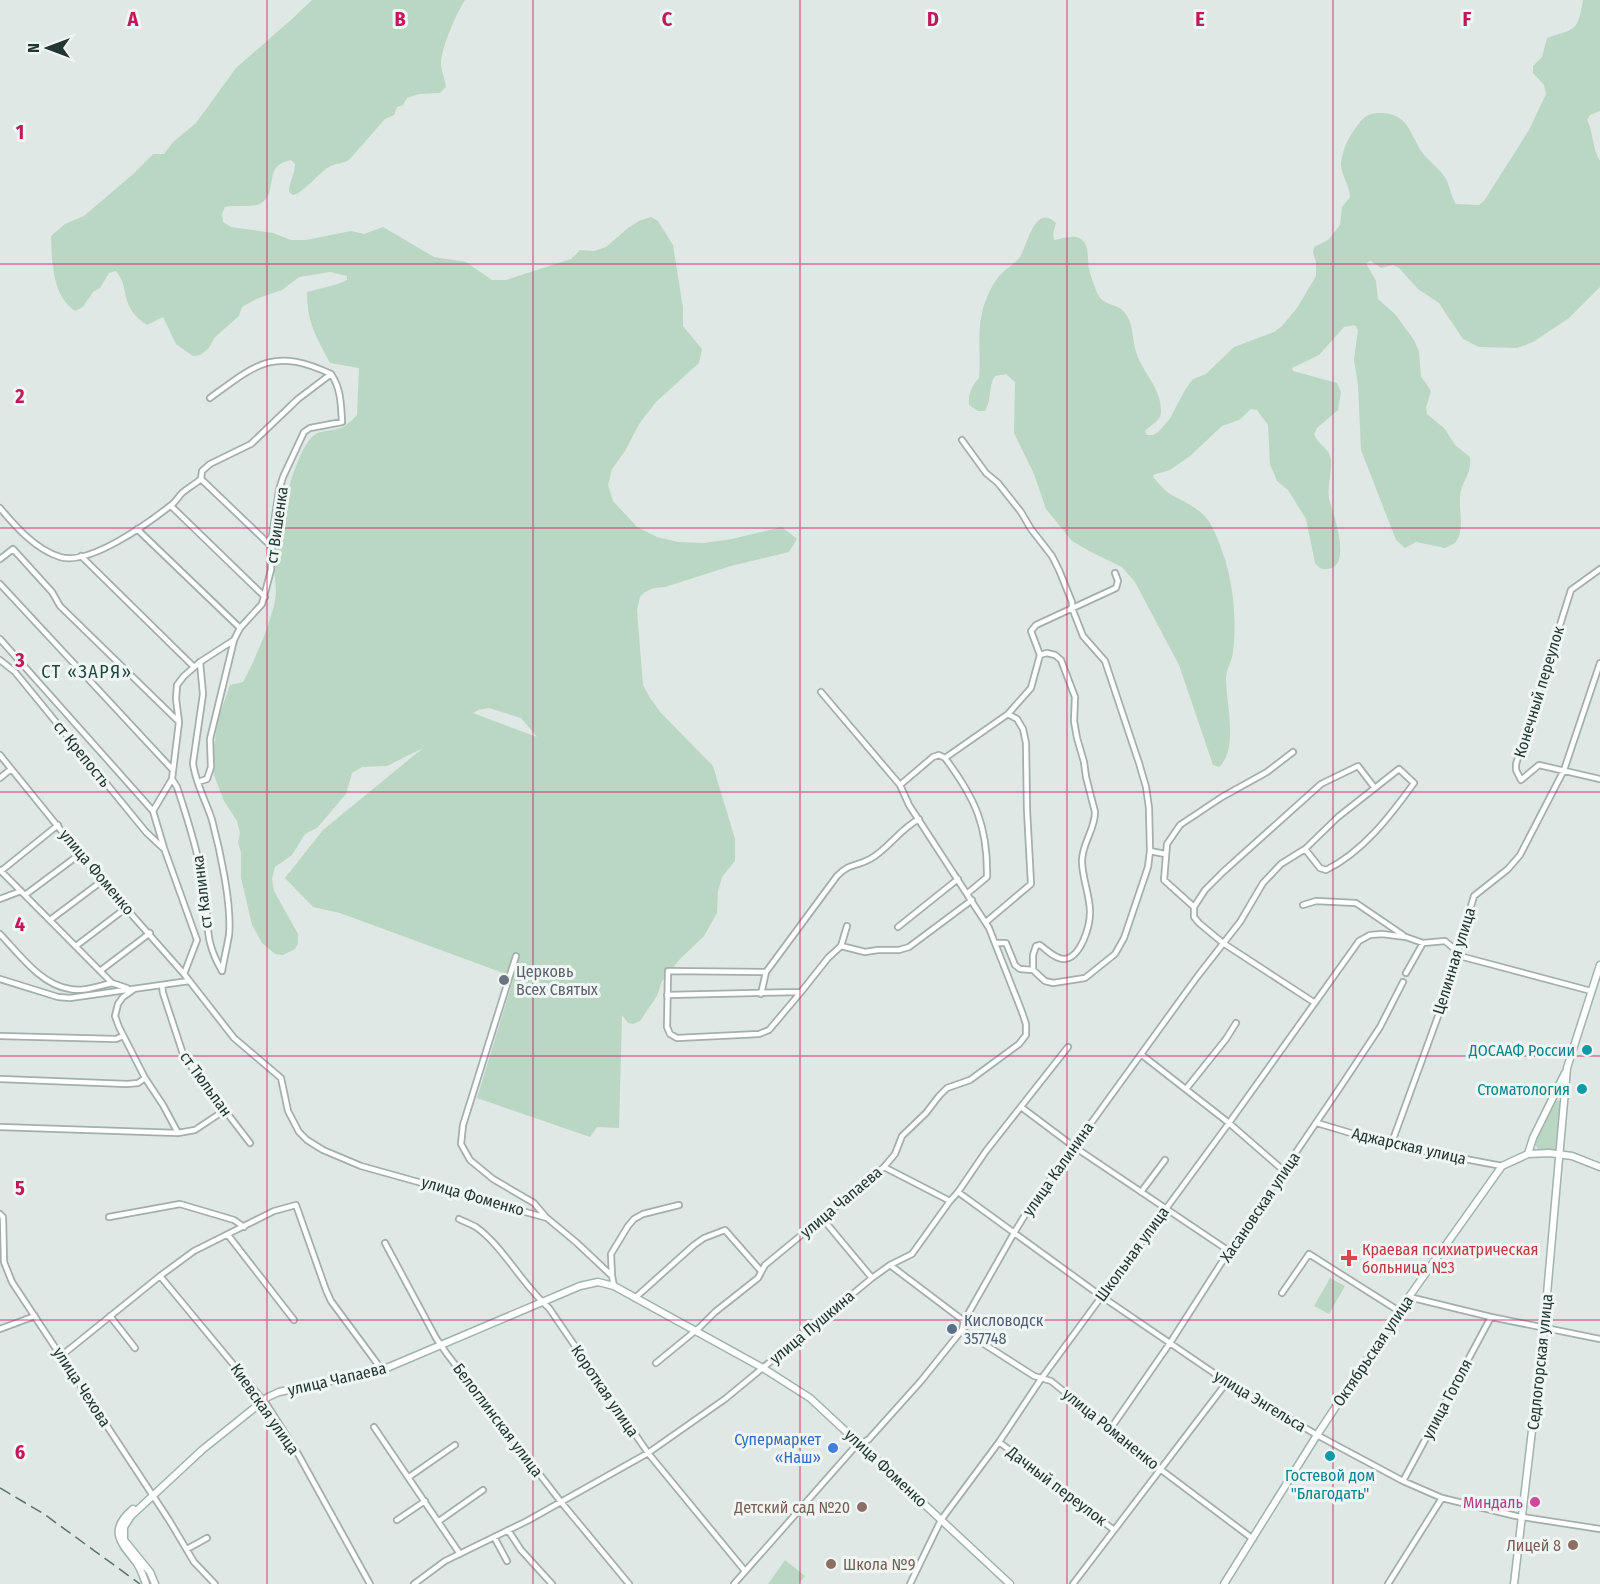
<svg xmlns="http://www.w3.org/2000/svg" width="1600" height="1584" font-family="'Fira Sans Condensed',sans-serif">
  <rect width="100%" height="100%" fill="#dfe8e5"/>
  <path fill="#bad7c4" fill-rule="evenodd" d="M312,0H465C456,14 442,46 441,63C441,70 445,79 446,87L440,93L419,94L407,98L403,105L397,107L394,115L385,119L349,160C342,164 337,163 331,166C318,172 306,192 293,195L289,192C289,181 295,175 295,164L291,160C263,165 278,189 263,202C254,209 236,204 225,207L222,214L223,222L231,227L273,233L291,240H306L351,231L364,234L383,227L434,257L466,262L492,280H506L571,259L580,250L594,251L606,247L628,228L639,221L651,217L658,221L673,245L683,308V326L702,349L699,363L656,402L639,424L625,451L612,469L608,485L613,501L637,527L657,537L678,542L704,543L732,539L782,527L797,539L789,552L731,566L665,587L654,588L645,592L640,597L637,610L643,685L650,698L661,713L713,766L735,839V861L722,877L718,891L717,913L704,936L680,959L662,981L657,996L640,1021L633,1024L628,1023L622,1015L619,1128L597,1127L590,1137L477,1098L514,977L340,913L313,907L285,878L323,830L423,748L387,766L362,767L352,773L346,794L317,828L305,834L292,855L275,867L272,879L274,891L298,934V944L295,949L283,955L275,954L262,943L252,925L241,878V853L238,842L240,833L237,821L224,801L209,762L215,741L217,722L230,685L243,682C254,662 275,615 276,592C276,582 273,571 274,561C276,532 293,455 313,436C320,429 334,432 343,427C348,424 353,419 357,415L359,368L330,363C316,336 307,323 307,292L338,284L347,280V276L330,272L299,277L282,290L256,299L242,307L239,316L215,337L208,349L200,355L193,356L176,344L163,317L147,325C118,306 131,289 116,271L109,273L100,288L93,292L83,307L75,311C52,295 52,262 51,236L65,224L84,216L132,175L153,154H164L173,142L196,123L236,68L292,19ZM489,708L521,718L537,737L473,713L478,710Z
    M1583,0H1600V111L1590,115L1587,120C1594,134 1592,148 1600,161V287L1569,318L1533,342L1517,348L1479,347L1463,339L1439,303L1418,289L1399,268L1393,265L1381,268L1371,261L1366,263L1376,281L1378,299L1395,314L1414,340L1419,351L1421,376L1431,391L1426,408L1427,414L1445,429L1455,445L1470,457C1472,475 1461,481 1460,497C1459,512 1465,531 1455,543L1445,548L1416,542L1405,548L1396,540L1361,450L1358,385L1354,360L1358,330L1355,325L1344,327L1319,355L1292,368L1293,371L1337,383L1341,392L1338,410L1317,428L1314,434C1318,445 1330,448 1331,460C1332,473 1327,485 1329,498C1332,511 1354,567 1327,569C1321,570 1319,567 1315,563L1306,519L1288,490L1277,481L1270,464L1268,425L1257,410L1251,409L1239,420L1222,426L1190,456L1170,470L1153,475L1154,478C1159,484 1164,490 1170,494C1184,502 1202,509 1210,523C1231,562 1238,609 1233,652C1232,662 1226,669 1226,679C1226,703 1239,749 1219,767L1213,765L1179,665L1135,582L1122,567L1089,551L1072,541L1046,509L1034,474L1014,433L1015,382L1006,374L995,376C988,386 992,400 985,411H978L969,405C968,394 972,385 979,378C981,356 977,334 982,313C985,299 993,281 1003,272C1008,267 1016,263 1020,257C1027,246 1035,202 1056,223L1053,234L1054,240C1062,239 1074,234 1081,239C1090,245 1087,259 1089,269C1091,277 1095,288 1098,295C1104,305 1114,304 1121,309C1132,318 1132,332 1134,343C1137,369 1161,384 1161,411C1161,422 1151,424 1145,431L1147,435H1153L1158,432L1169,420L1185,390L1193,379L1206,374L1234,347L1274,332L1282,326L1297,308L1316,276V262L1313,253L1314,247L1328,240L1340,225L1342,207L1350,197C1350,185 1340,174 1341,162C1344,145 1350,134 1361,121C1367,114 1372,113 1381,113C1407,113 1410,133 1421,151C1428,161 1440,168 1446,179C1450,187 1451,196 1456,204L1479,205L1484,201L1529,130L1546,94L1544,85L1533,73V66L1542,57L1547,38C1576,28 1577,33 1583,0Z
    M1558,1100L1561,1103L1557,1149H1538L1535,1144L1555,1102Z
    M1330,1278L1345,1286L1329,1314L1314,1306Z
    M785,1560L805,1576L799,1584H768Z"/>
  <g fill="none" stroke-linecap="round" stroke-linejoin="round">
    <defs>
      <path id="street" d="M962,440L986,473L998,483L1021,512L1031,529L1052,556L1059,570L1072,602V608L1083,636L1105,661L1139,763L1146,787L1149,808L1150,851L1148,867L1124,938L1115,954L1085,978L1053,983L1045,981L1033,970L1020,969L1015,965L1006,943H996
        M201,479L271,546
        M171,506L265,597
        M0,508C16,527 35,549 60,557C89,566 147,524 170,506C175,503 178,497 182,493C188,488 195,484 201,479L202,471L210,464L251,444L298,399L331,374
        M137,529L240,628
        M81,556L194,667
        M0,559L13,549L52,592L60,606L178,721
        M1600,569L1571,590L1516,764V770L1521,780L1539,765L1600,779
        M0,584L172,769
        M0,639L153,811
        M0,660L15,672L146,832L163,848
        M200,662L203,694L193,763C195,782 206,801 212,820C220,850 232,905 229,935C227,947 224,959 222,971
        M0,755L102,881L184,974L234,1038L281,1078L288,1111L299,1132L307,1140L323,1150L361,1166L547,1218L577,1243L612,1276L614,1286
        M945,758C975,798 988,826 987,877L968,893
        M0,778L11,769
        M172,779L177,787C188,820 198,852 204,886C210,921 202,937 222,971
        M198,782L207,779L211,767L210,739L234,640
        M900,785L933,757L939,755L945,758L1008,714L1031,688L1040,655
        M1150,851L1165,854
        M0,870L112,983L127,988
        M1,871L58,825
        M25,895L80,854
        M0,899L21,891
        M1303,905L1316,901L1356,903L1403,935
        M1194,907L1205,890L1223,872L1321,784L1358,766L1374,787
        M1194,907L1164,880L1167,844L1180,825L1222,797L1267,772L1293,752
        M1194,907V917L1199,923L1223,943L1315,1003
        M50,920L102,881
        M986,922L1031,884L1027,810L1026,743L1023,729L1017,719L1008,714
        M898,927L958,879
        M0,934C19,954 41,985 70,989C83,992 98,986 112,983
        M76,946L126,908
        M841,946L865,952L878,950H899L909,947L972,900
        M1456,955L1591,991
        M516,956L463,1125L461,1144L470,1160L493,1179L534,1203L545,1216
        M1033,970V955L1036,946L1040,945C1047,950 1055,959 1064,959C1081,958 1090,926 1090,912C1090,895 1082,878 1082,861C1082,843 1095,830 1095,812L1086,777L1084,762L1077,738L1074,721L1075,697L1061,660L1055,655L1047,653L1040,655L1031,631L1036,625L1116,588L1118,581L1115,573
        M100,971L150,933
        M1406,973L1423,943
        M184,974L197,940L164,848L153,811L172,779L179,722L176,699L177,685L184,676L200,662L234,640L240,628L262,604L271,570L272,537L279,490L283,477L304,432L310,428L342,422C341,405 341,388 331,374C274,347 256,364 210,398
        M0,979L58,997L70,998L189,981
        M162,985L163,993L184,1057L250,1143
        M133,990L123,997L118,1004L115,1016L119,1027L145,1078L163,1105L178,1133
        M801,992L828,958L841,946L847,926
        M761,994L766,972L837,876C851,862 856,867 870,859C888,849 899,830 919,819
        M667,995L801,992L769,1030L759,1034L677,1038L670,1034L667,1027L668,971L766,972
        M0,1036L116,1039L123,1036
        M1142,1055L1229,1123L1284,1171
        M0,1079L127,1084L138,1083L145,1078
        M1186,1089L1226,1039L1236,1023
        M1021,1107L1073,1146L1229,1251
        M1317,1123L1391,1145L1502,1166
        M0,1127L178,1133L195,1130L225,1110
        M1391,1145L1441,1008L1474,896L1508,869L1520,855L1564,770L1600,663
        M884,1167L950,1201
        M958,1192L1101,1296L1227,1382L1317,1435L1403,1481L1442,1498L1516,1516L1600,1529
        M1141,1192L1165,1160
        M0,1214L3,1217L4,1262L12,1282L169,1520L194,1562L215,1584
        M109,1217L180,1204L234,1220L244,1227
        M822,1218L872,1278
        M459,1219C465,1222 471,1224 476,1227C503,1246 523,1286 549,1308L648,1453L745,1571
        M228,1235L294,1320
        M385,1243L436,1338L447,1354L561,1502L629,1584
        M890,1265L964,1321
        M160,1276L267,1405L298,1454L370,1584
        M612,1276L611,1254L628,1226L634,1219L643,1214L679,1205
        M1282,1293L1309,1254L1399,1311
        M1409,1297L1491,1317L1600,1339
        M635,1298L694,1245L704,1238L725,1230L761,1271
        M110,1316L135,1348
        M0,1329L35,1316
        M962,1330L1034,1376L1051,1381L1160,1469L1253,1539
        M61,1356L160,1276L194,1251L274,1211L296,1205L326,1290L331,1301L382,1370
        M656,1363L700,1327L715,1312L758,1278L765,1265L884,1167L895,1154L902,1136L926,1113L939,1096L947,1088L970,1080L1019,1044L1026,1035V1024L1022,1012L989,928L909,805L900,785L821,692
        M374,1427L460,1554
        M1111,1428L1170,1343L1229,1251L1341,1086L1380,1027L1403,982
        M999,1442L1114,1530
        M409,1477L455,1445
        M1403,1481L1491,1317
        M397,1520L425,1501
        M439,1521L483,1490
        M508,1530L521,1550L552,1584
        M494,1537L507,1561
        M187,1549L207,1538
        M414,1584L445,1561L527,1521L648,1453L725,1399L872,1278L890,1265L912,1254L950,1201L958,1192L986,1151L1068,1047
        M734,1584L853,1449L869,1439L921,1381L962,1330L964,1321L1014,1233L1028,1210L1197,977L1240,922L1263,883L1281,864L1305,849L1338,817L1399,769L1414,783C1391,815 1363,852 1326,870L1320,868L1305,849
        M910,1584L941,1520L999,1442L1041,1379L1229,1123L1359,941L1370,935L1382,934L1406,937L1423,943L1445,941L1457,951
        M1073,1584L1227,1382
        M1388,1584L1442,1498"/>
      <path id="secondary" d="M1528,1154L1533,1138L1565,1073
        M133,1509C108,1530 120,1542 136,1562C141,1569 143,1576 146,1584
        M155,1584L150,1572L124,1540V1527L131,1516L202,1450L268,1397L279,1392L382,1370L580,1286L598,1282L614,1286L763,1368L810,1398L1010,1584
        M1224,1584L1317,1435L1406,1301L1502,1166L1528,1154L1549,1153L1572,1156L1600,1167
        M1514,1584L1544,1328L1567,1068L1600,965"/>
    </defs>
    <use href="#street" stroke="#a3afac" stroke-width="8"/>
    <use href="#secondary" stroke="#a0b3ad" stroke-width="9"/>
    <use href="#street" stroke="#fff" stroke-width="4.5"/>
    <use href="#secondary" stroke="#fff" stroke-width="6"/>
    <path stroke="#5c726e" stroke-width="1.5" stroke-dasharray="12 6" stroke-linecap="butt" d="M0,1488L44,1514L140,1584"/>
  </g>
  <path fill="none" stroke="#c2185b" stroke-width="1.5" stroke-opacity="0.55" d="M267,0V1584M533,0V1584M800,0V1584M1067,0V1584M1333,0V1584M0,264H1600M0,528H1600M0,792H1600M0,1056H1600M0,1320H1600"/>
  <circle fill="#6b7280" stroke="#eff6f3" stroke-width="2" cx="504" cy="980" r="6"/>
  <g fill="#0f9aa8" stroke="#eff6f3" stroke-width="2">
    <circle cx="1587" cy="1050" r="6"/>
    <circle cx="1582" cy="1089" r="6"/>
    <circle cx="1330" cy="1456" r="6"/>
  </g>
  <path fill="#e0444e" stroke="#eff6f3" stroke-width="2" d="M1346 1249h6v6h6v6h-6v6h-6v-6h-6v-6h6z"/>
  <circle fill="#5c6f8a" stroke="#eff6f3" stroke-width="2" cx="952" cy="1329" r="6"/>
  <circle fill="#3f7fe0" stroke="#eff6f3" stroke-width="2" cx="833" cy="1448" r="6"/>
  <circle fill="#d1479c" stroke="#eff6f3" stroke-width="2" cx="1535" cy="1502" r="6"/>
  <g fill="#8d6e63" stroke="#eff6f3" stroke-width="2">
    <circle cx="862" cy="1507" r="6"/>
    <circle cx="1573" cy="1545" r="6"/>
    <circle cx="831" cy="1564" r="6"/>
  </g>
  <g text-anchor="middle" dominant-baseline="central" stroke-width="6" stroke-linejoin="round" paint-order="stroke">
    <g font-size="16" fill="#223632" stroke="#eff6f3">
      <text transform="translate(277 525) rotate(-82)">ст Вишенка</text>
      <text transform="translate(1539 692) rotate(-73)">Конечный переулок</text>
      <text transform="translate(82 754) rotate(51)">ст Крепость</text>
      <text transform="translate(97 872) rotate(50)">улица Фоменко</text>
      <text transform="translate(202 892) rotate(-97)">ст Калинка</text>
      <text transform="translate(1454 961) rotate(-73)">Целинная улица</text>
      <text transform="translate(206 1084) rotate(54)">ст Тюльпан</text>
      <text transform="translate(1409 1146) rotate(13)">Аджарская улица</text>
      <text transform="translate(1058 1169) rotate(-55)">улица Калинина</text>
      <text transform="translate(473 1196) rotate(16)">улица Фоменко</text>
      <text transform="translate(841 1202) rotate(-40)">улица Чапаева</text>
      <text transform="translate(1260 1207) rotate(-56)">Хасановская улица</text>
      <text transform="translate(1132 1254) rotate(-54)">Школьная улица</text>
      <text transform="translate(812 1327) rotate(-40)">улица Пушкина</text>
      <text transform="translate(1373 1351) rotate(-56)">Октябрьская улица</text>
      <text transform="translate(1540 1362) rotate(-84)">Седлогорская улица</text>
      <text transform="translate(337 1379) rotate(-13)">улица Чапаева</text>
      <text transform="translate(82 1387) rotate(57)">улица Чехова</text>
      <text transform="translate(605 1391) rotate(56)">Короткая улица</text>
      <text transform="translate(1447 1399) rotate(-62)">улица Гоголя</text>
      <text transform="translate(1260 1401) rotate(31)">улица Энгельса</text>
      <text transform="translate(265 1409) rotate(55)">Киевская улица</text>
      <text transform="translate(498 1420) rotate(53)">Белоглинская улица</text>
      <text transform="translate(1111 1429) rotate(39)">улица Романенко</text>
      <text transform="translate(886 1468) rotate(43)">улица Фоменко</text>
      <text transform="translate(1057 1486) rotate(37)">Дачный переулок</text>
    </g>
    <g font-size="16" fill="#5b616d" stroke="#eff6f3" text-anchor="start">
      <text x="516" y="971">Церковь<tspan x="516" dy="18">Всех Святых</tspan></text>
    </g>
    <g font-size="16" fill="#0d838f" stroke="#eff6f3" text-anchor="end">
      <text x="1575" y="1050">ДОСААФ России</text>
      <text x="1570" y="1089">Стоматология</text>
      <text x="1330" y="1475" text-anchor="middle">Гостевой дом<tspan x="1330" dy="18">"Благодать"</tspan></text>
    </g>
    <g font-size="16" fill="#be3a42" stroke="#eff6f3" text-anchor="start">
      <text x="1362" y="1249">Краевая психиатрическая<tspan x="1362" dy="18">больница №3</tspan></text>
    </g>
    <g font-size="16" fill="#4e5e75" stroke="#eff6f3" text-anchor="start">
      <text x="964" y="1320">Кисловодск<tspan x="964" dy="18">357748</tspan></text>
    </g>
    <g font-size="16" fill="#366cbe" stroke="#eff6f3" text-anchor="end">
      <text x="821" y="1439">Супермаркет<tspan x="821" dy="18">«Наш»</tspan></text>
    </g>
    <g font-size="16" fill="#b23c85" stroke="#eff6f3" text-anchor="end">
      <text x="1523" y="1502">Миндаль</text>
    </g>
    <g font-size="16" fill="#785e54" stroke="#eff6f3" text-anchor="end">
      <text x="850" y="1507">Детский сад №20</text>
      <text x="1561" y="1545">Лицей 8</text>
      <text x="843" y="1564" text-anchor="start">Школа №9</text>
    </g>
    <g font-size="18" letter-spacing="1.5" fill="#21463f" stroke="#eff6f3">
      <text x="87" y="672">СТ «ЗАРЯ»</text>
    </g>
  </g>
  <g font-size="20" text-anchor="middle" font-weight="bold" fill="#c2185b" stroke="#eff6f3" stroke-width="6" stroke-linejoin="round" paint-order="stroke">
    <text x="133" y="26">A</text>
    <text x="400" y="26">B</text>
    <text x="667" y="26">C</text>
    <text x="933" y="26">D</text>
    <text x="1200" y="26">E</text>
    <text x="1467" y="26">F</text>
    <text x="20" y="139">1</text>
    <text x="20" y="403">2</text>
    <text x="20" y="667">3</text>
    <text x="20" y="931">4</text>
    <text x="20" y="1195">5</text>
    <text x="20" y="1459">6</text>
  </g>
  <g transform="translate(48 48) rotate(270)" stroke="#eff6f3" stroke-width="4.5" paint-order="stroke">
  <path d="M0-4.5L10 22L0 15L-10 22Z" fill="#223632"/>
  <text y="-9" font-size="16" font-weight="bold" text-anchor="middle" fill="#223632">N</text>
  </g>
</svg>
